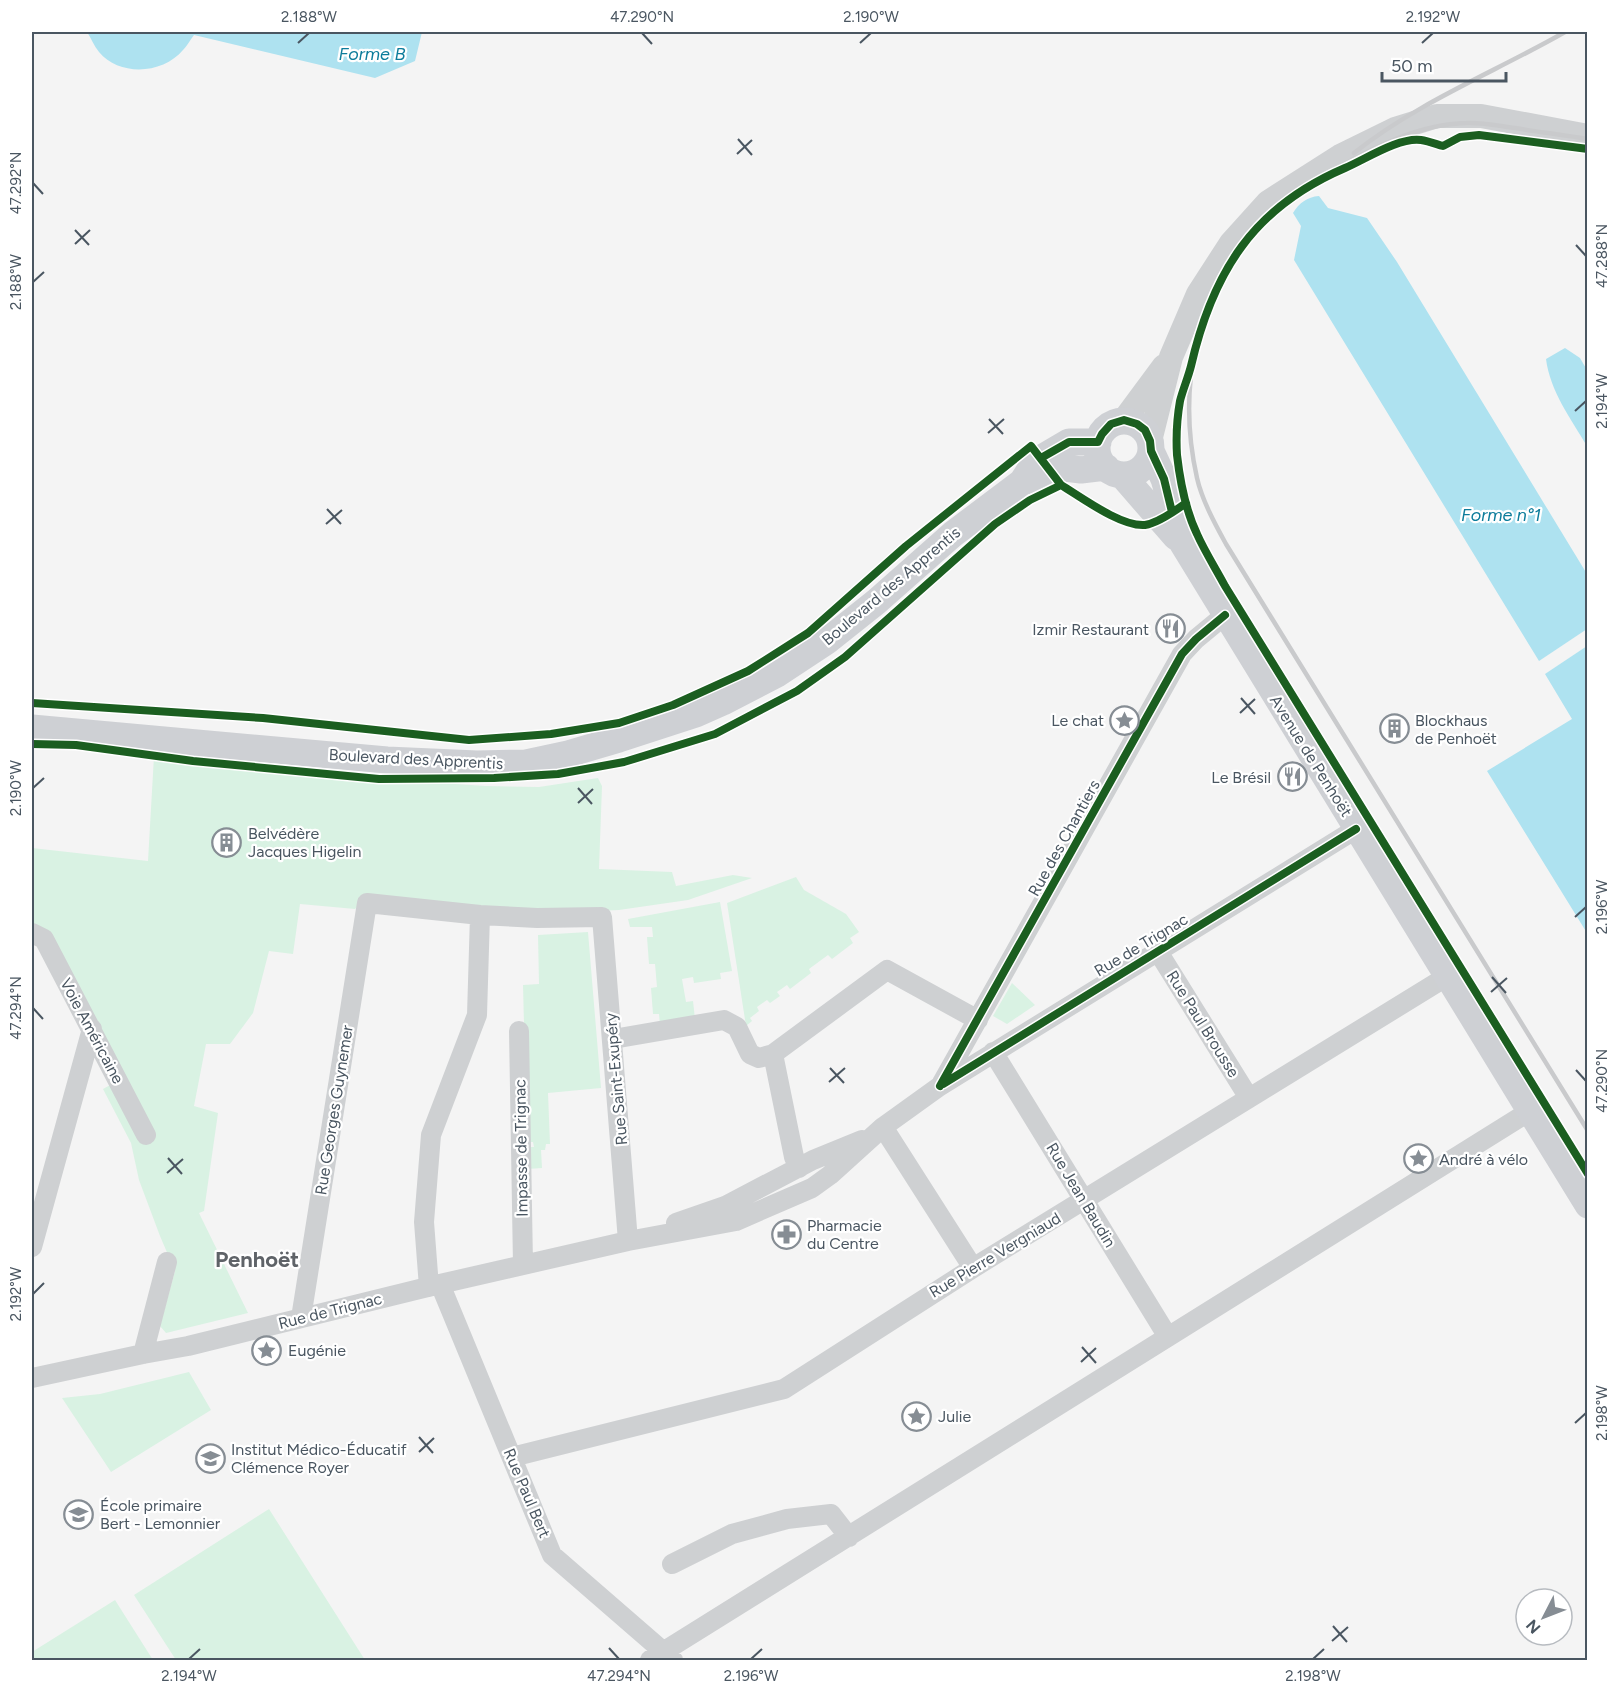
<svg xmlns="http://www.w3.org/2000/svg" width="1619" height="1692" font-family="Figtree,sans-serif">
  <rect width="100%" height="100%" fill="#f4f4f4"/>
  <path fill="#d9f2e3" d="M154,756L193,761L379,779L486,786L539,787L598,778L602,786L599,869L672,872L676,886L733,875L752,878L688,900L619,910L554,913L368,896L355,909L300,904L293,954L269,951L253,1013L230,1044H206L194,1106L218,1113L204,1211L199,1213L248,1313L166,1333L160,1326L175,1271L160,1236L139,1180L131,1143L103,1089L112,1084L32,931V848L148,861Z
    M796,877L804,890L846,914L859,932L850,938L853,943L832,959L828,955L809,969L811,973L790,989L787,985L777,992L780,996L770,1003L767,1000L757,1007L759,1011L750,1018L752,1021L746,1026L727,903Z
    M720,902L732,971L720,973L721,979L694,983L693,977L682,979L686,1002L693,1001L695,1019L660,1025L659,1014H653L651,988L657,987L655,964H649L647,937H653L652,927H630L628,919Z
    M588,932L601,1088L548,1093L550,1144H546L545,1150H541L542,1168L528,1169L527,1147H534L533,1142H527L523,985L539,984L538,935Z
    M1012,983L1035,1005L1007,1024L993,1016Z
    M189,1372L211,1410L111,1472L62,1398L100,1394Z
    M269,1509L365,1660H176L134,1595Z
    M115,1600L153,1660H32V1652Z"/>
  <path fill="#aee2f0" d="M87,32H422L415,61L375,78L194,35C190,40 187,46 183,50C163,74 120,77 99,52C94,46 91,38 87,32Z
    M1319,196L1328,208L1367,218L1397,262L1587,574V629L1539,661L1294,260L1301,226L1293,213C1299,203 1307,197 1319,196Z
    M1565,348L1580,358L1587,370V446C1571,419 1550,391 1546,359Z
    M1587,646V933L1487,771L1572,719L1545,674Z"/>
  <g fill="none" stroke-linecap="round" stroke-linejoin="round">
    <path stroke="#ced0d2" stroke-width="20" d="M32,933L44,939L146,1135
      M1157,950L1249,1098
      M519,1031L523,1265
      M613,1039L724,1020L737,1027L750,1054L759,1058L773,1054
      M993,1052L1168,1337
      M942,1083L1182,654L1196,639L1225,615
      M883,1127L973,1268
      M799,1168L794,1157L773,1054L887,970L978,1020
      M676,1223L725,1206L813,1160L862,1140
      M32,1247L92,1029
      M440,1284L552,1555L673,1660
      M429,1287L424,1222L431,1135L477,1015L480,915
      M301,1318L367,903L480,915L537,918L602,917L628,1241
      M143,1354L167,1262
      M32,1378L143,1354L188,1346L440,1284L628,1241L736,1221L812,1188L830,1175L883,1127L940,1086L1356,829
      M512,1457L784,1389L973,1268L1446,977
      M672,1564L732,1534L787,1519L831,1514L849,1537
      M650,1660L1530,1111"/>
    <path stroke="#ced0d2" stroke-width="24" d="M1124,420L1164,366
      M1150,441L1171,357L1198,294L1231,243L1268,202L1340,156L1395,129L1437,116H1481L1588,136"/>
    <path stroke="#ced0d4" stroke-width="27" d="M1097 448a27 27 0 1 1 54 0a27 27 0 1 1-54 0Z
      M1151,451L1164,479L1183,544L1588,1205
      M1122,475L1176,537
      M1026,481L1065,468L1081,470L1106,467
      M32,728L387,760L477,764L526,763L568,754L619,739L696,714L723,702L777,674L827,641L876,602L953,534L1022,482L1035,462L1069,442H1098"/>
    <path stroke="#c9cacc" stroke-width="4.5" d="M1588,139C1564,135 1539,132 1515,128C1499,126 1482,122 1466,123C1420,124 1373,147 1334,170C1307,187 1279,203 1257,227C1195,295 1177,389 1197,478C1202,500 1215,524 1226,544L1588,1131
      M1354,153C1418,102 1495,72 1565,32"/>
    <defs>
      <path id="cycleway" d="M1588,149L1479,135L1460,137L1443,146C1436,144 1428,141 1421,140C1399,137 1366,159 1345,168C1254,207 1213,271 1191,366C1188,378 1183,389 1180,401C1177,418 1176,438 1177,455C1180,481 1186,511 1197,534C1205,552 1216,569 1225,586L1588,1174
        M1041,458L1069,442H1098L1102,434L1111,424L1124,420L1137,424L1145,430L1150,441L1151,451L1164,479L1172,512
        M32,703L263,718L469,740L551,734L619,723L673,705L748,671L808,633L906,546L1031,446L1061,485
        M32,744L76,745L193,761L379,779L494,778L558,774L624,762L715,734L797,691L845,657L995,524L1030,500L1061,485C1081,497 1121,527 1145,525C1158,523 1175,511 1186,503
        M943,1084L1356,829
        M940,1086L1182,654L1196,639L1225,615"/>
    </defs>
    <use href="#cycleway" stroke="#fff" stroke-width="11"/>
    <use href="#cycleway" stroke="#1b5e20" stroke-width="8"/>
  </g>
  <path fill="none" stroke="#4a5661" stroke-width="2" d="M642,33L652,44M298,43L309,33M860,43L871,33M1422,43L1433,33M738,139L752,155M737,154L752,140M33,183L43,194M75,230L89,245M75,244L90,230M1576,245L1586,256M33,282L44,272M1575,411L1586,401M989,419L1003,434M988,433L1004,419M327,509L341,524M326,524L342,510M1241,698L1255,714M1240,713L1255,699M33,788L44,778M578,788L592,804M578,803L593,789M1575,917L1586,907M1492,977L1506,993M1491,992L1507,978M33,1008L43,1019M830,1068L844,1083M1576,1070L1586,1081M829,1082L845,1068M168,1158L182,1174M167,1173L183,1159M33,1294L44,1283M1082,1347L1096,1363M1081,1362L1096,1348M1575,1423L1586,1413M419,1437L433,1453M419,1452L434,1438M1333,1626L1347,1642M1332,1641L1348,1627M609,1648L619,1659M189,1659L200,1649M751,1659L762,1649M1313,1659L1324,1649"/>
  <defs>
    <symbol id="restaurant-ring" viewBox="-11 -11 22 22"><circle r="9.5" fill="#fff" stroke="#868d94" stroke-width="1.5"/><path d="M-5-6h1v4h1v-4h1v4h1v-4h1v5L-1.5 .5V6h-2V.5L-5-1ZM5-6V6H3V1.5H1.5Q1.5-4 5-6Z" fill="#868d94"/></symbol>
    <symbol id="sight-ring" viewBox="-11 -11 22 22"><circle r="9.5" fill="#fff" stroke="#868d94" stroke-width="1.5"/><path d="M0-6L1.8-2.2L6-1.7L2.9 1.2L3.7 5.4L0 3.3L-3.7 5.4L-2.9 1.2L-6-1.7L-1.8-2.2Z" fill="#868d94"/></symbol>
    <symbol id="building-ring" viewBox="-11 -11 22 22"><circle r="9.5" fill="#fff" stroke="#868d94" stroke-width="1.5"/><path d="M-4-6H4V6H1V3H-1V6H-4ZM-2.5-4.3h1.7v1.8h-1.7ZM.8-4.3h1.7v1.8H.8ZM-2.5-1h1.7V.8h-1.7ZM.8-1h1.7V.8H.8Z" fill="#868d94"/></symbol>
    <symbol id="pharmacy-ring" viewBox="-11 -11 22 22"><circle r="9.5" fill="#fff" stroke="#868d94" stroke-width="1.5"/><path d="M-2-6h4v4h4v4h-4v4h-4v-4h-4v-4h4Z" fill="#868d94"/></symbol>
    <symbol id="school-ring" viewBox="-11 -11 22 22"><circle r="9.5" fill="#fff" stroke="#868d94" stroke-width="1.5"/><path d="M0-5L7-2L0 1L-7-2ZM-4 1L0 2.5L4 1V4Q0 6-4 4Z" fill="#868d94"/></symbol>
  </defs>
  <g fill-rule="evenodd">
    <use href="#restaurant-ring" x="1154" y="612" width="33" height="33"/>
    <use href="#sight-ring" x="1108" y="704" width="33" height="33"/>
    <use href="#building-ring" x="1378" y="712" width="33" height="33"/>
    <use href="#restaurant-ring" x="1276" y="760" width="33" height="33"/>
    <use href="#building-ring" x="210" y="826" width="33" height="33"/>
    <use href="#sight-ring" x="1402" y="1142" width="33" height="33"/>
    <use href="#pharmacy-ring" x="770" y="1218" width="33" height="33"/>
    <use href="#sight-ring" x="250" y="1334" width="33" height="33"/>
    <use href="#sight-ring" x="900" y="1400" width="33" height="33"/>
    <use href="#school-ring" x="194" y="1442" width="33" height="33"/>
    <use href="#school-ring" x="62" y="1498" width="33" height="33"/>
  </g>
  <g text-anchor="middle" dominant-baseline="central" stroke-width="4.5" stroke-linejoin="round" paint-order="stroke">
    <g font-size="16" fill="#4a5661" stroke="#fff">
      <text transform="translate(891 586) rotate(-40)">Boulevard des Apprentis</text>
      <text transform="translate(1311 756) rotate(58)">Avenue de Penhoët</text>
      <text transform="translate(416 759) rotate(3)">Boulevard des Apprentis</text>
      <text transform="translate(1064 838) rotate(-61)">Rue des Chantiers</text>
      <text transform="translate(1141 945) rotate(-31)">Rue de Trignac</text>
      <text transform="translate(1203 1024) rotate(58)">Rue Paul Brousse</text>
      <text transform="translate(92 1031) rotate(62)">Voie Américaine</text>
      <text transform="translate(616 1079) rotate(-95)">Rue Saint-Exupéry</text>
      <text transform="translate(334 1110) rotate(-81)">Rue Georges Guynemer</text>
      <text transform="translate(521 1148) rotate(-91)">Impasse de Trignac</text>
      <text transform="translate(1081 1195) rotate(59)">Rue Jean Baudin</text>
      <text transform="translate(995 1255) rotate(-31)">Rue Pierre Vergniaud</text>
      <text transform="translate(330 1311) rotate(-14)">Rue de Trignac</text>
      <text transform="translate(527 1493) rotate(67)">Rue Paul Bert</text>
    </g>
    <g font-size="16" fill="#4a5661" stroke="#fff" text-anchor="start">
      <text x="1149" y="629" text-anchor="end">Izmir Restaurant</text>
      <text x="1104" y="720" text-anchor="end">Le chat</text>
      <text x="1415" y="720">Blockhaus<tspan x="1415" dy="18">de Penhoët</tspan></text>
      <text x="1271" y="777" text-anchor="end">Le Brésil</text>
      <text x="248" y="833">Belvédère<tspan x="248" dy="18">Jacques Higelin</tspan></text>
      <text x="1439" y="1159">André à vélo</text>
      <text x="807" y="1225">Pharmacie<tspan x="807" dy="18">du Centre</tspan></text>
      <text x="288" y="1350">Eugénie</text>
      <text x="938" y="1416">Julie</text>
      <text x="231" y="1449">Institut Médico-Éducatif<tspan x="231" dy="18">Clémence Royer</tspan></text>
      <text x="100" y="1505">École primaire<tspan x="100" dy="18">Bert - Lemonnier</tspan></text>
    </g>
    <g font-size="18" font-style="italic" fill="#0c7c9b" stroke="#fff">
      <text x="372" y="54">Forme B</text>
      <text x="1501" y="515">Forme n°1</text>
    </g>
    <g font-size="22" font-weight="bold" fill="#5f6368" stroke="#fff">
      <text x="257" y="1259">Penhoët</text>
    </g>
  </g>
  <rect width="1619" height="1692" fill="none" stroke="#ffffff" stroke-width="66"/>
  <g transform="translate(1544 1617) rotate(228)"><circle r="28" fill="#ffffff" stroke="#b7bbc0" stroke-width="1.5"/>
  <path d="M0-4.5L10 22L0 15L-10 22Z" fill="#868d94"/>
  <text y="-9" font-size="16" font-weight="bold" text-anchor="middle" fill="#4a5661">N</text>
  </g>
  <path d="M1382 72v9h124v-9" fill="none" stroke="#4a5661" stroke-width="3"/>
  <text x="1391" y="72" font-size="18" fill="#4a5661" stroke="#ffffff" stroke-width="4.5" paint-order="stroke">50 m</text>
  <rect x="33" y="33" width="1553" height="1626" fill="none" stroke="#4a5661" stroke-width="2"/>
  <g font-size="15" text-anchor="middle" fill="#4a5661">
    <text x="309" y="22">2.188°W</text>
    <text x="642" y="22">47.290°N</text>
    <text x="871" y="22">2.190°W</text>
    <text x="1433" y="22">2.192°W</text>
    <text transform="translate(16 183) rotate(-90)" y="5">47.292°N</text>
    <text transform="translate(1602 256) rotate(-90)" y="5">47.288°N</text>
    <text transform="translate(16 282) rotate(-90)" y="5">2.188°W</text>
    <text transform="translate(1602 401) rotate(-90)" y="5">2.194°W</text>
    <text transform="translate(16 788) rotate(-90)" y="5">2.190°W</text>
    <text transform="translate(1602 907) rotate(-90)" y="5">2.196°W</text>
    <text transform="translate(16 1008) rotate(-90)" y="5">47.294°N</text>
    <text transform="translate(1602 1081) rotate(-90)" y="5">47.290°N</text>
    <text transform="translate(16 1294) rotate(-90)" y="5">2.192°W</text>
    <text transform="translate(1602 1413) rotate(-90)" y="5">2.198°W</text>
    <text x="189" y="1681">2.194°W</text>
    <text x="619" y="1681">47.294°N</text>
    <text x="751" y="1681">2.196°W</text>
    <text x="1313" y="1681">2.198°W</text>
  </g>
</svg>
